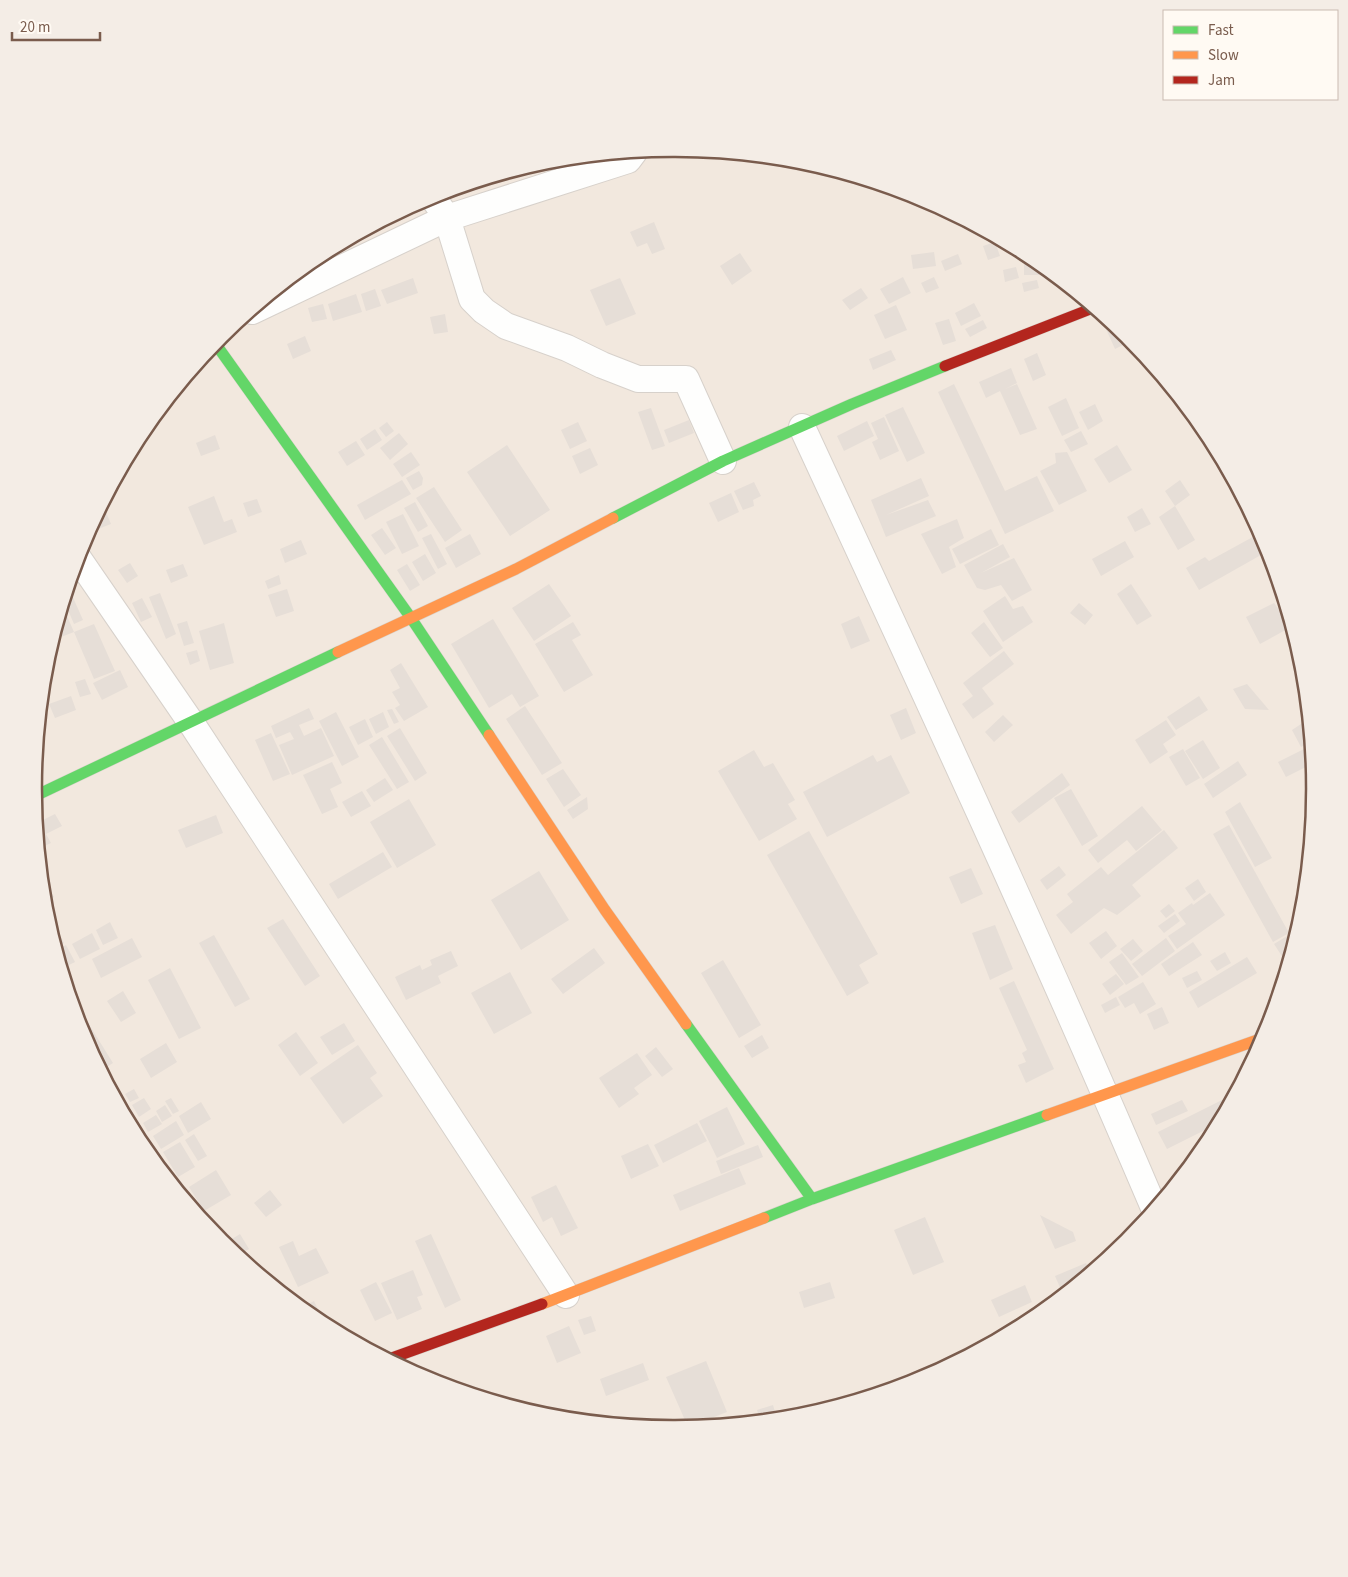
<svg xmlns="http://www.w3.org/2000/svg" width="1348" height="1577" font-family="'Source Sans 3',sans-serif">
  <rect width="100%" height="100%" fill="#f9f5f0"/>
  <path fill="#f2e8de" d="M36 788a638 638 0 1 1 1276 0a638 638 0 1 1-1276 0Z"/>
  <path fill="#e6ded7" d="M654,222L665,249L652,254L647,243L637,247L630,232Z
    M995,242L1000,256L988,260L983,246Z
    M934,252L936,266L913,269L911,255Z
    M740,253L752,271L732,285L720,266Z
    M958,254L962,264L945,271L941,261Z
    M1034,259L1038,263L1039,275H1024V260Z
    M1016,267L1019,278L1005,282L1003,270Z
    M903,277L911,293L889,304L880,289Z
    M934,277L939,288L926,293L921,283Z
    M413,278L418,293L387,304L381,290Z
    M620,278L636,314L606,326L590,290Z
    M1037,280L1039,288L1024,292L1022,283Z
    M861,288L868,298L850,310L842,300Z
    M375,289L381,306L366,311L361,294Z
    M356,294L362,312L333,321L328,304Z
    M974,303L981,316L961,326L955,313Z
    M323,304L327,319L312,322L308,308Z
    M896,305L907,330L885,339L874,315Z
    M445,314L448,332L434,334L430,317Z
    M949,319L956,341L943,345L935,323Z
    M983,320L987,328L970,337L965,329Z
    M1112,324L1127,336L1131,341L1115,349L1105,327Z
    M305,336L311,351L293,359L287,344Z
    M891,350L896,360L873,370L869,359Z
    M1037,353L1046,375L1033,381L1024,359Z
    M1011,368L1017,383L1005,389L1017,384L1037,429L1020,435L1000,391L986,398L979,382Z
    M954,384L1005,491L1037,476L1054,511L1005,534L938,392Z
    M1066,398L1079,428L1062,436L1048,407Z
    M1095,404L1103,421L1088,430L1079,412Z
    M903,407L925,453L907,462L885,415Z
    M651,408L665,446L652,450L638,412Z
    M884,417L899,451L880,460L872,442L878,439L871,423Z
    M689,420L694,433L669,443L664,430Z
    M867,421L874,436L844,451L837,436Z
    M387,422L394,431L386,437L379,428Z
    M578,422L587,441L570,449L561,430Z
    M375,429L382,440L367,450L360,439Z
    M1081,431L1088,444L1071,452L1064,440Z
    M399,433L408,444L390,460L380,448Z
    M215,435L220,449L201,456L196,443Z
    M356,441L365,455L347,466L338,452Z
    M507,445L550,510L510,536L467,472Z
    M1117,445L1132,470L1109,483L1094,459Z
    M590,448L598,465L580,474L572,456Z
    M411,452L420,465L402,477L393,464Z
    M1067,452L1087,491L1059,505L1040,471L1056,463L1055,453Z
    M419,471L423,478L422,485L413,490L406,478Z
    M921,478L929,496L886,515L928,500L936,516L886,537L871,500Z
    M402,480L411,494L365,520L357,505Z
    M1180,480L1190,495L1175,506L1165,491Z
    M754,482L761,496L753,500L754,506L743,510L734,491Z
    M434,487L462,530L445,542L416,498Z
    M731,493L739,512L718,522L709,503Z
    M214,496L224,522L232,519L237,532L204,545L188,507Z
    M257,499L262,512L248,517L243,503Z
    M415,502L428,526L418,532L404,508Z
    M103,505L111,524L98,529L95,521Z
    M1175,506L1195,540L1178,550L1159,517Z
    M1142,508L1151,524L1135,532L1127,517Z
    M403,514L419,546L402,554L386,522Z
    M957,519L964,538L949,547L956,567L942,574L921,534Z
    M382,528L396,548L385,555L371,535Z
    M991,529L999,545L960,564L952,549Z
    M1260,533L1268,551L1199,590L1186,568L1205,557L1209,561Z
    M431,534L447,564L438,569L422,538Z
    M470,534L481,554L456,568L445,548Z
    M301,540L307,554L285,563L280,549Z
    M1125,541L1134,557L1101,576L1092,559Z
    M1003,544L1010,557L981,573L1014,558L1032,590L1012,601L1001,585L985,590L977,588L964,565Z
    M425,554L436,573L423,581L412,562Z
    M130,563L138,576L127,583L118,570Z
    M183,564L188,576L171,583L166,570Z
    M407,564L420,585L410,591L397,570Z
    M279,575L281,584L268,589L265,581Z
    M549,584L571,616L534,641L512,608Z
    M1131,584L1152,616L1137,625L1117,594Z
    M287,589L294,611L276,617L268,595Z
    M71,593L83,620L74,624L65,603L67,595Z
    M160,593L176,634L166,639L149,597Z
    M1005,596L1013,609L1023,606L1033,622L1003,642L983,611Z
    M142,598L152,617L141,622L132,603Z
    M1079,603L1093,615L1085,625L1070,613Z
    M1274,603L1291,627L1260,644L1246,617Z
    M63,607L74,632L53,640L58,623Z
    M859,616L870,641L851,649L841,624Z
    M493,619L539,696L520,707L512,694L489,708L451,644Z
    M187,621L194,643L184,646L177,624Z
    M573,622L581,635L572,640L593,675L564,692L535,644Z
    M984,622L1003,648L990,657L971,633Z
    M224,623L234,663L210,670L199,631Z
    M94,624L115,671L94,679L74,632Z
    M197,650L200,661L190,665L186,653Z
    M1004,651L1014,664L982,688L994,704L973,719L962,704L973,696L963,683Z
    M401,663L428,707L404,721L395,708L400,705L392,692L400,688L390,670Z
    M120,670L128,687L102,700L93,683Z
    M85,679L91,694L80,697L75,682Z
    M1247,684L1269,710L1245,709L1233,689Z
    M71,696L76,710L55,718L49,704Z
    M1199,696L1208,710L1176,730L1167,717Z
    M525,706L562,763L542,775L506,719Z
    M309,708L314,719L299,725L304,736L321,728L334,756L292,775L279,745L294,739L290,732L276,738L271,726Z
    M906,708L916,733L901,740L890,715Z
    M392,709L399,722L394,724L387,710Z
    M336,712L359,757L342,766L319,721Z
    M383,712L389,727L376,734L369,719Z
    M1003,715L1013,725L994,742L985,732Z
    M365,719L373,737L358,745L349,727Z
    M1166,720L1176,735L1163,744L1168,752L1150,764L1135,740Z
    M1307,720L1310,742L1301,747L1292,730Z
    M400,728L427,773L415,781L387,736Z
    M271,733L290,774L273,781L255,740Z
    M382,737L409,782L397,789L369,745Z
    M1203,740L1220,768L1203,779L1185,751Z
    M1310,746L1312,764L1286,777L1278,762Z
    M1183,749L1200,778L1186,786L1169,757Z
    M754,750L764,767L773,763L795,800L788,804L797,819L759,841L718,771Z
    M873,755L877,762L891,755L910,793L827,837L803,792Z
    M1238,761L1247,775L1213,798L1204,784Z
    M332,762L342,783L330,789L338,807L322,814L303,775Z
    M563,769L581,795L564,807L546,779Z
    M1062,773L1070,785L1019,823L1011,812Z
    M385,778L393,790L374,802L366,790Z
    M1071,789L1098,836L1082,846L1054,798Z
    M362,791L371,806L351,817L342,802Z
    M587,797L588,809L573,819L567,810Z
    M409,799L436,845L397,868L370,822Z
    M1240,802L1272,858L1255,867L1225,812Z
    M1142,806L1162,830L1136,851L1127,840L1098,863L1088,850Z
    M55,814L62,826L46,834L51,843L40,848L37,823Z
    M216,815L223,833L186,848L178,830Z
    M1229,825L1289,933L1273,942L1213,834Z
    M1164,830L1178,848L1132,885L1141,896L1117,915L1104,908L1071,934L1056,915L1073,902L1067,894L1101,867L1108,875Z
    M809,831L878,954L859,965L869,983L847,996L767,855Z
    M383,852L392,867L338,899L329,884Z
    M1059,866L1066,875L1047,890L1040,880Z
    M971,868L983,894L961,904L949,877Z
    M539,871L569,920L521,950L491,900Z
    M1198,879L1206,892L1194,901L1185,888Z
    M44,881L54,897L45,902L43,882Z
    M1210,893L1225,915L1177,949L1168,936L1186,924L1178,913L1192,903L1193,905Z
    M1169,904L1175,911L1166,918L1160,911Z
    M1175,914L1180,921L1164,933L1158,926Z
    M283,919L320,976L305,986L267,928Z
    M110,922L118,938L103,945L96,930Z
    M54,923L64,943L56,947L50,925Z
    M995,925L1013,969L990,980L972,933Z
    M1297,930L1287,964L1274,944Z
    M1106,931L1117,946L1101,959L1089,943Z
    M92,933L100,949L80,959L72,944Z
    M214,935L250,999L235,1007L199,943Z
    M132,938L142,957L101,978L92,959Z
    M1166,938L1175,951L1142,976L1132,964Z
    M1133,939L1143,951L1131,961L1120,949Z
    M1193,942L1202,955L1169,976L1161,964Z
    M66,945L75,962L63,968L57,950Z
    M594,948L605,963L563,994L551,979Z
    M451,951L458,966L438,976L441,983L406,1000L395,977L420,965L422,970L432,965L430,960Z
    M1225,952L1231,963L1217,971L1210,961Z
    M1122,953L1139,977L1126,985L1109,962Z
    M1247,957L1257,973L1198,1008L1189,992Z
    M723,960L761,1025L739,1038L701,973Z
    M170,968L201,1028L179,1039L148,980Z
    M1197,971L1202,980L1187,988L1182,978Z
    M510,972L532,1013L494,1034L471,993Z
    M1116,974L1124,984L1110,995L1102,984Z
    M1014,981L1054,1069L1026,1083L1018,1065L1026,1062L1022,1053L1027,1050L999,988Z
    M1143,982L1156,1004L1140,1014L1134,1003L1125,1008L1118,997Z
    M123,991L136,1013L121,1022L107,1001Z
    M1116,997L1120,1005L1105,1013L1101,1005Z
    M1162,1007L1169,1023L1154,1030L1147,1014Z
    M85,1018L113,1063L102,1070L82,1033L79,1022Z
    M344,1023L355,1041L332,1055L320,1037Z
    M296,1032L318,1063L300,1076L278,1045Z
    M762,1035L769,1048L752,1058L744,1046Z
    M166,1043L177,1062L151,1078L140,1059Z
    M358,1045L377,1073L370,1078L383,1096L343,1124L310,1078Z
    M656,1047L673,1069L662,1077L645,1056Z
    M637,1053L652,1075L634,1088L639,1094L619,1108L599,1078Z
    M134,1089L139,1098L130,1102L125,1094Z
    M122,1096L133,1113L127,1116L118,1099Z
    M1230,1096L1231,1098L1217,1124L1167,1149L1158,1132Z
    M144,1098L151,1109L139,1117L132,1105Z
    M171,1098L179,1111L173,1114L165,1101Z
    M1182,1100L1188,1111L1156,1125L1151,1114Z
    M201,1102L211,1119L188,1133L179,1116Z
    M165,1105L172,1116L162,1122L156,1111Z
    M727,1107L745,1144L717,1158L699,1121Z
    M156,1115L162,1124L148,1132L143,1123Z
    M133,1117L145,1136L139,1139L129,1120Z
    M176,1121L184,1135L161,1149L153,1136Z
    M697,1123L707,1141L663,1163L654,1145Z
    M194,1134L207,1156L198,1161L185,1140Z
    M180,1142L195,1167L178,1177L163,1152Z
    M648,1144L659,1166L631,1179L621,1156Z
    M758,1145L763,1157L721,1174L716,1161Z
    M739,1168L746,1184L680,1211L673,1195Z
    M216,1170L231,1195L204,1211L189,1187Z
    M556,1185L578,1228L561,1236L552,1217L543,1222L531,1197Z
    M270,1190L282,1205L266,1217L254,1203Z
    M1040,1215L1073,1232L1076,1241L1055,1249Z
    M925,1217L944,1262L913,1275L894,1230Z
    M240,1234L249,1249L238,1255L224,1244Z
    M431,1234L461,1300L445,1308L415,1241Z
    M293,1241L299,1256L316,1248L329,1273L298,1287L279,1247Z
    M1086,1263L1090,1272L1069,1289L1062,1292L1055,1276Z
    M260,1264L267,1279L253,1267Z
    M413,1270L423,1295L417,1297L422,1309L397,1320L381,1283Z
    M376,1282L392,1313L375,1321L360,1290Z
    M830,1282L835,1298L804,1308L799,1292Z
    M1025,1285L1032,1302L999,1317L991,1300Z
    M314,1301L325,1324L302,1307Z
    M591,1316L596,1331L584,1335L578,1320Z
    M569,1326L581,1353L557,1363L546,1336Z
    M706,1361L727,1412L688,1427L666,1377Z
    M643,1363L649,1380L606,1396L600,1379Z
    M773,1405L777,1419L760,1420L757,1410Z"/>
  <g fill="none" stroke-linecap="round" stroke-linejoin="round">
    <defs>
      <path id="street" d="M432,196L447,218L472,299L484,311L506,326L567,348L602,365L638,379H686L723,461
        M252,311L447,218L628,160L634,152
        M802,427C922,686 1042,945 1154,1208
        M78,558L190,721L566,1295"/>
      <path id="fast" d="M215,343L411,618L489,735
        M613,518L723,461L852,404L945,366
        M35,796L338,652
        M686,1024L812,1199
        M764,1218L812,1199L1047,1115"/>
      <path id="slow" d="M338,652L516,569L613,518
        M489,735L605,910L686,1024
        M1047,1115L1263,1038
        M542,1304L764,1218"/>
      <path id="jam" d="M945,366L1093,308
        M389,1359L542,1304"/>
    </defs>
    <use href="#street" stroke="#d7d1cb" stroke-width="28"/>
    <use href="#fast" stroke="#d9d2cb" stroke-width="12"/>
    <use href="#slow" stroke="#d9d2cb" stroke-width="12"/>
    <use href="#jam" stroke="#d9d2cb" stroke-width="12"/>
    <use href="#street" stroke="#fefefd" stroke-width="26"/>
    <use href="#fast" stroke="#63d668" stroke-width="11"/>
    <use href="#slow" stroke="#ff974d" stroke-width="11"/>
    <use href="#jam" stroke="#b3261e" stroke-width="11"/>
  </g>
  <path d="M0 0H1348V1577H0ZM673 157H675A631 631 0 0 1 1306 788V789A631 631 0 0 1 675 1420H673A631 631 0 0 1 42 789V788A631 631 0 0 1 673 157Z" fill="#f4ede6" fill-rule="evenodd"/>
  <path fill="none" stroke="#7a5c4d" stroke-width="2.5" d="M673 157H675A631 631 0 0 1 1306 788V789A631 631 0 0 1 675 1420H673A631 631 0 0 1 42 789V788A631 631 0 0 1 673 157Z"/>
  <rect x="1163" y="10" width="175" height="90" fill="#fffaf3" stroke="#cabbb1"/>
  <rect x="1173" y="26" width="25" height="8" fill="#63d668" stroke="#cabbb1"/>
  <text x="1208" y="35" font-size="15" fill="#7a5c4d">Fast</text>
  <rect x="1173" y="51" width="25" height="8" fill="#ff974d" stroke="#cabbb1"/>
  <text x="1208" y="60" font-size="15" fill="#7a5c4d">Slow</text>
  <rect x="1173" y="76" width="25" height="8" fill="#b3261e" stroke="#cabbb1"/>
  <text x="1208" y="85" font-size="15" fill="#7a5c4d">Jam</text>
  <path d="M12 32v8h88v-8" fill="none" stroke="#7a5c4d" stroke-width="2.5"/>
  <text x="20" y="32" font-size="15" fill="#7a5c4d" stroke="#fffaf3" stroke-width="4" paint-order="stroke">20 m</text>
</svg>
